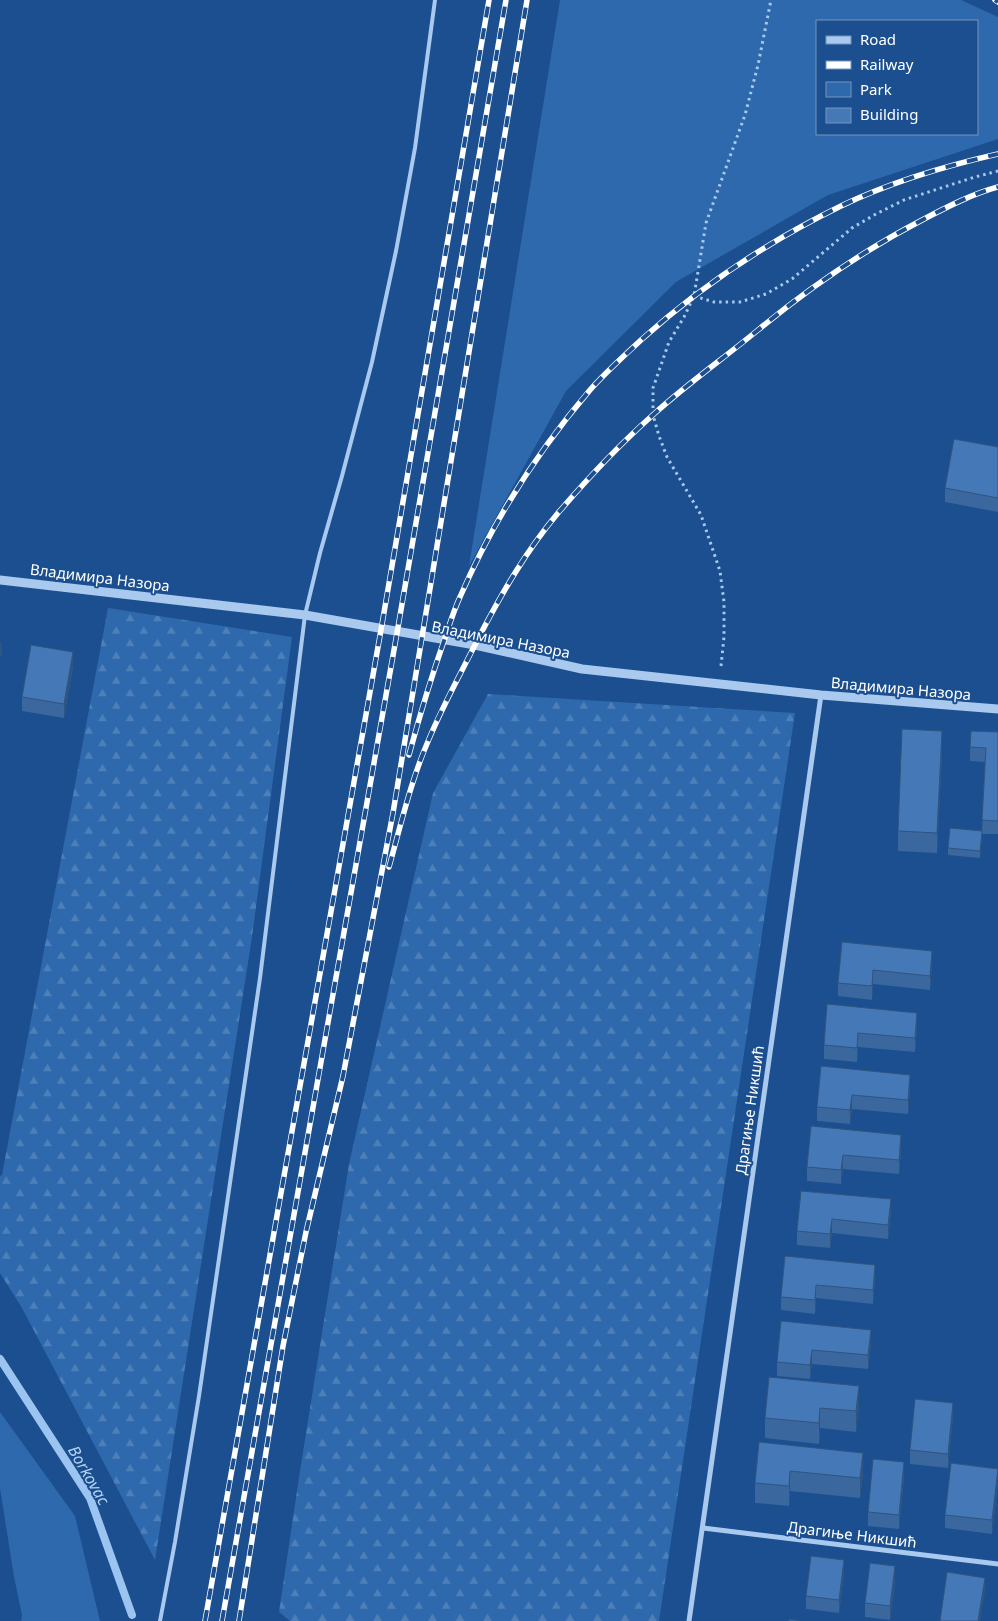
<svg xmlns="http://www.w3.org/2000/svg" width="998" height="1621" font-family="'Noto Sans',sans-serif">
  <defs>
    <pattern id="forest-firs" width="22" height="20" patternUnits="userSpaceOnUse" patternTransform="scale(1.25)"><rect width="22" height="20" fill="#2e69ad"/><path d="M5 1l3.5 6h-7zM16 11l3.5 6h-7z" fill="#4d80b9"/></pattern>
  </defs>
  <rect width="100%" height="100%" fill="#1b4f8f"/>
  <path fill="#2e69ad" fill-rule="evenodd" d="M560,0H961L998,17V139L828,195L676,282L566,391L469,566ZM977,21V134H817V21Z
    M0,1412L75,1516L100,1621H21L22,1615L14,1577L0,1488Z"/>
  <path fill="url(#forest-firs)" d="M108,608L292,637L252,937L155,1560L22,1308L0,1273V1176L2,1175Z
    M488,694L795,713L659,1621H290L279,1612L300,1471L349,1164L433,793Z"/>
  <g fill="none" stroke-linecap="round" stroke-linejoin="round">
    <path stroke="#9cc4f0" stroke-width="8" d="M0,1359L90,1498L132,1615"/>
    <path stroke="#a9c9ee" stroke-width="3" stroke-dasharray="2.5 4" stroke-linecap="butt" d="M694,296L714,302H740L766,294L792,279L852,228L876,214L904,200L975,177L998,171
      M721,666L724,637V602L720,571L701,515L667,457L659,436L653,415V388L669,342L684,317L694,296L706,223L745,115L758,65L771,0"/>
    <path stroke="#a9c9ee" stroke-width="4" d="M160,1621L175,1542L199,1396L230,1183L260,978L305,615L320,553L342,476L372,362L396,251L415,148L435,0"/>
    <path stroke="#a9c9ee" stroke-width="5" d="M703,1528L998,1564
      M689,1621L821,695"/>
    <path stroke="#a9c9ee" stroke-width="9" d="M0,580L305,615L475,645L582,669L821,695L998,709"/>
    <defs>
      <path id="rail" d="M995,0L998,2
        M409,755C420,714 432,675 446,635C450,623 454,610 460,597C492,523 537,452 590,390C606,372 624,356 641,340C701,286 769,241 841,206C891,182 945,166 998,154
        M389,867C401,824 411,780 429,739C443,705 462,671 479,637C502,593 526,551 558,513C588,478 620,444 654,414C687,384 724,358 758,330C809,288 864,250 924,219C947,207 972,194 998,187
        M205,1621L381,630L489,0
        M222,1621L397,633L506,0
        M239,1621L283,1346L306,1232L343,1076L393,813L527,0"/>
    </defs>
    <use href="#rail" stroke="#fff" stroke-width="5.5"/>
    <use href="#rail" stroke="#1b4f8f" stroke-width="4" stroke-dasharray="11" stroke-linecap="butt"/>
  </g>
  <path fill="#3a679d" d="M998,447V512L945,502V488Z
    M73,666L64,718L22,711V697Z
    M998,732V834H982L980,858L948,855V848L982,831L985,762L970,761V747Z
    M942,752L937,853L898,851V831Z
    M842,942L932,965L930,990L873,984L872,1000L838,996V983Z
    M827,1004L917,1027L915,1052L858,1047L857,1062L824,1059V1045Z
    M821,1066L910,1089L908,1114L852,1109L850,1124L817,1121V1107Z
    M811,1126L901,1149L899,1174L843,1169L841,1184L807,1181V1167Z
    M801,1191L891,1213L888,1239L832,1233L830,1248L797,1245V1231Z
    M785,1256L875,1279L873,1304L816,1298L815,1314L781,1310V1297Z
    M781,1321L871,1344L868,1369L812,1364L810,1379L777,1376V1362Z
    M769,1377L859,1406L856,1432L820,1428L819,1444L765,1438V1418Z
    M953,1416L948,1468L910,1464V1450Z
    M759,1442L863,1473L860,1498L790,1491L789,1506L755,1503V1483Z
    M904,1476L899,1529L868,1526V1512Z
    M998,1482L992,1534L945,1528V1515Z
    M844,1574L839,1613L806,1609V1596Z
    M895,1580L890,1620L865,1617V1603Z"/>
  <path fill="#305480" d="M2,642V656L0,657V643Z
    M73,652V666L64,718V704Z
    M942,731V752L937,853V833Z
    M982,831V838L980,858V851Z
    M932,951V965L930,990V976Z
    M873,970V984L872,1000V986Z
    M917,1013V1027L915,1052V1038Z
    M858,1033V1047L857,1062V1048Z
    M910,1075V1089L908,1114V1100Z
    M852,1095V1109L850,1124V1110Z
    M901,1135V1149L899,1174V1160Z
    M843,1155V1169L841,1184V1170Z
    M891,1199V1213L888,1239V1225Z
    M832,1219V1233L830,1248V1234Z
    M875,1265V1279L873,1304V1290Z
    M816,1285V1298L815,1314V1300Z
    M871,1330V1344L868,1369V1355Z
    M812,1350V1364L810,1379V1365Z
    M859,1386V1406L856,1432V1411Z
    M953,1403V1416L948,1468V1454Z
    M820,1408V1428L819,1444V1423Z
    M863,1453V1473L860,1498V1478Z
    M904,1462V1476L899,1529V1515Z
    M998,1469V1482L992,1534V1520Z
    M790,1471V1491L789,1506V1486Z
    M844,1560V1574L839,1613V1600Z
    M895,1566V1580L890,1620V1606Z
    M985,1578V1592L980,1621H978Z"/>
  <path fill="#4478b7" stroke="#305480" d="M954,439L998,447V498L945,488Z
    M31,645L73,652L64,704L22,697Z
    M902,729L942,731L937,833L898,831Z
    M971,731L998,732V821L982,820L986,748L970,747Z
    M950,828L982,831L980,851L948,848Z
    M842,942L932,951L930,976L873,970L872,986L838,983Z
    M827,1004L917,1013L915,1038L858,1033L857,1048L824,1045Z
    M821,1066L910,1075L908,1100L852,1095L850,1110L817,1107Z
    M811,1126L901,1135L899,1160L843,1155L841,1170L807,1167Z
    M801,1191L891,1199L888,1225L832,1219L830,1234L797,1231Z
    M785,1256L875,1265L873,1290L816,1285L815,1300L781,1297Z
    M781,1321L871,1330L868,1355L812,1350L810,1365L777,1362Z
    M769,1377L859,1386L856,1411L820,1408L819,1423L765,1418Z
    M915,1399L953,1403L948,1454L910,1450Z
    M759,1442L863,1453L860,1478L790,1471L789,1486L755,1483Z
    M873,1459L904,1462L899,1515L868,1512Z
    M951,1463L998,1469L992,1520L945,1515Z
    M811,1556L844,1560L839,1600L806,1596Z
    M870,1563L895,1566L890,1606L865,1603Z
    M947,1572L985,1578L978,1621H940Z
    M789,1619L800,1621H789Z"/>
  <g text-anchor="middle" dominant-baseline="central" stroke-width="4" stroke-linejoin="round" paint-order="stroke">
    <g font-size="15" fill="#fff" stroke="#1b4f8f">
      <text transform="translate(100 577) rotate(7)">Владимира Назора</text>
      <text transform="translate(501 639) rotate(11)">Владимира Назора</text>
      <text transform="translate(901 688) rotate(5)">Владимира Назора</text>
      <text transform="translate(749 1110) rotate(-82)">Драгиње Никшић</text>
      <text transform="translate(852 1534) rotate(7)">Драгиње Никшић</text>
    </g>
    <g font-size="16" font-style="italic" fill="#b5d3f5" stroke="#1b4f8f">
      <text transform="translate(89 1475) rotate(60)">Borkovac</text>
    </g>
  </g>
  <rect x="816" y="20" width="162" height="115" fill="#1b4f8f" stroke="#7695bc"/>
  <rect x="826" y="36" width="25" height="8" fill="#a9c9ee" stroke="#7695bc"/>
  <text x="860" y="45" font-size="15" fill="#ffffff">Road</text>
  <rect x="826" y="61" width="25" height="8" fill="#ffffff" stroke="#7695bc"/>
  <text x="860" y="70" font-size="15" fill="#ffffff">Railway</text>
  <rect x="826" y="82" width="25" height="15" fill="#2e69ad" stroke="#7695bc"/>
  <text x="860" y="95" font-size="15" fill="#ffffff">Park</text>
  <rect x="826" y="108" width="25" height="15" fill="#4478b7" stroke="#7695bc"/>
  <text x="860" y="120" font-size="15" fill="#ffffff">Building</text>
</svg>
